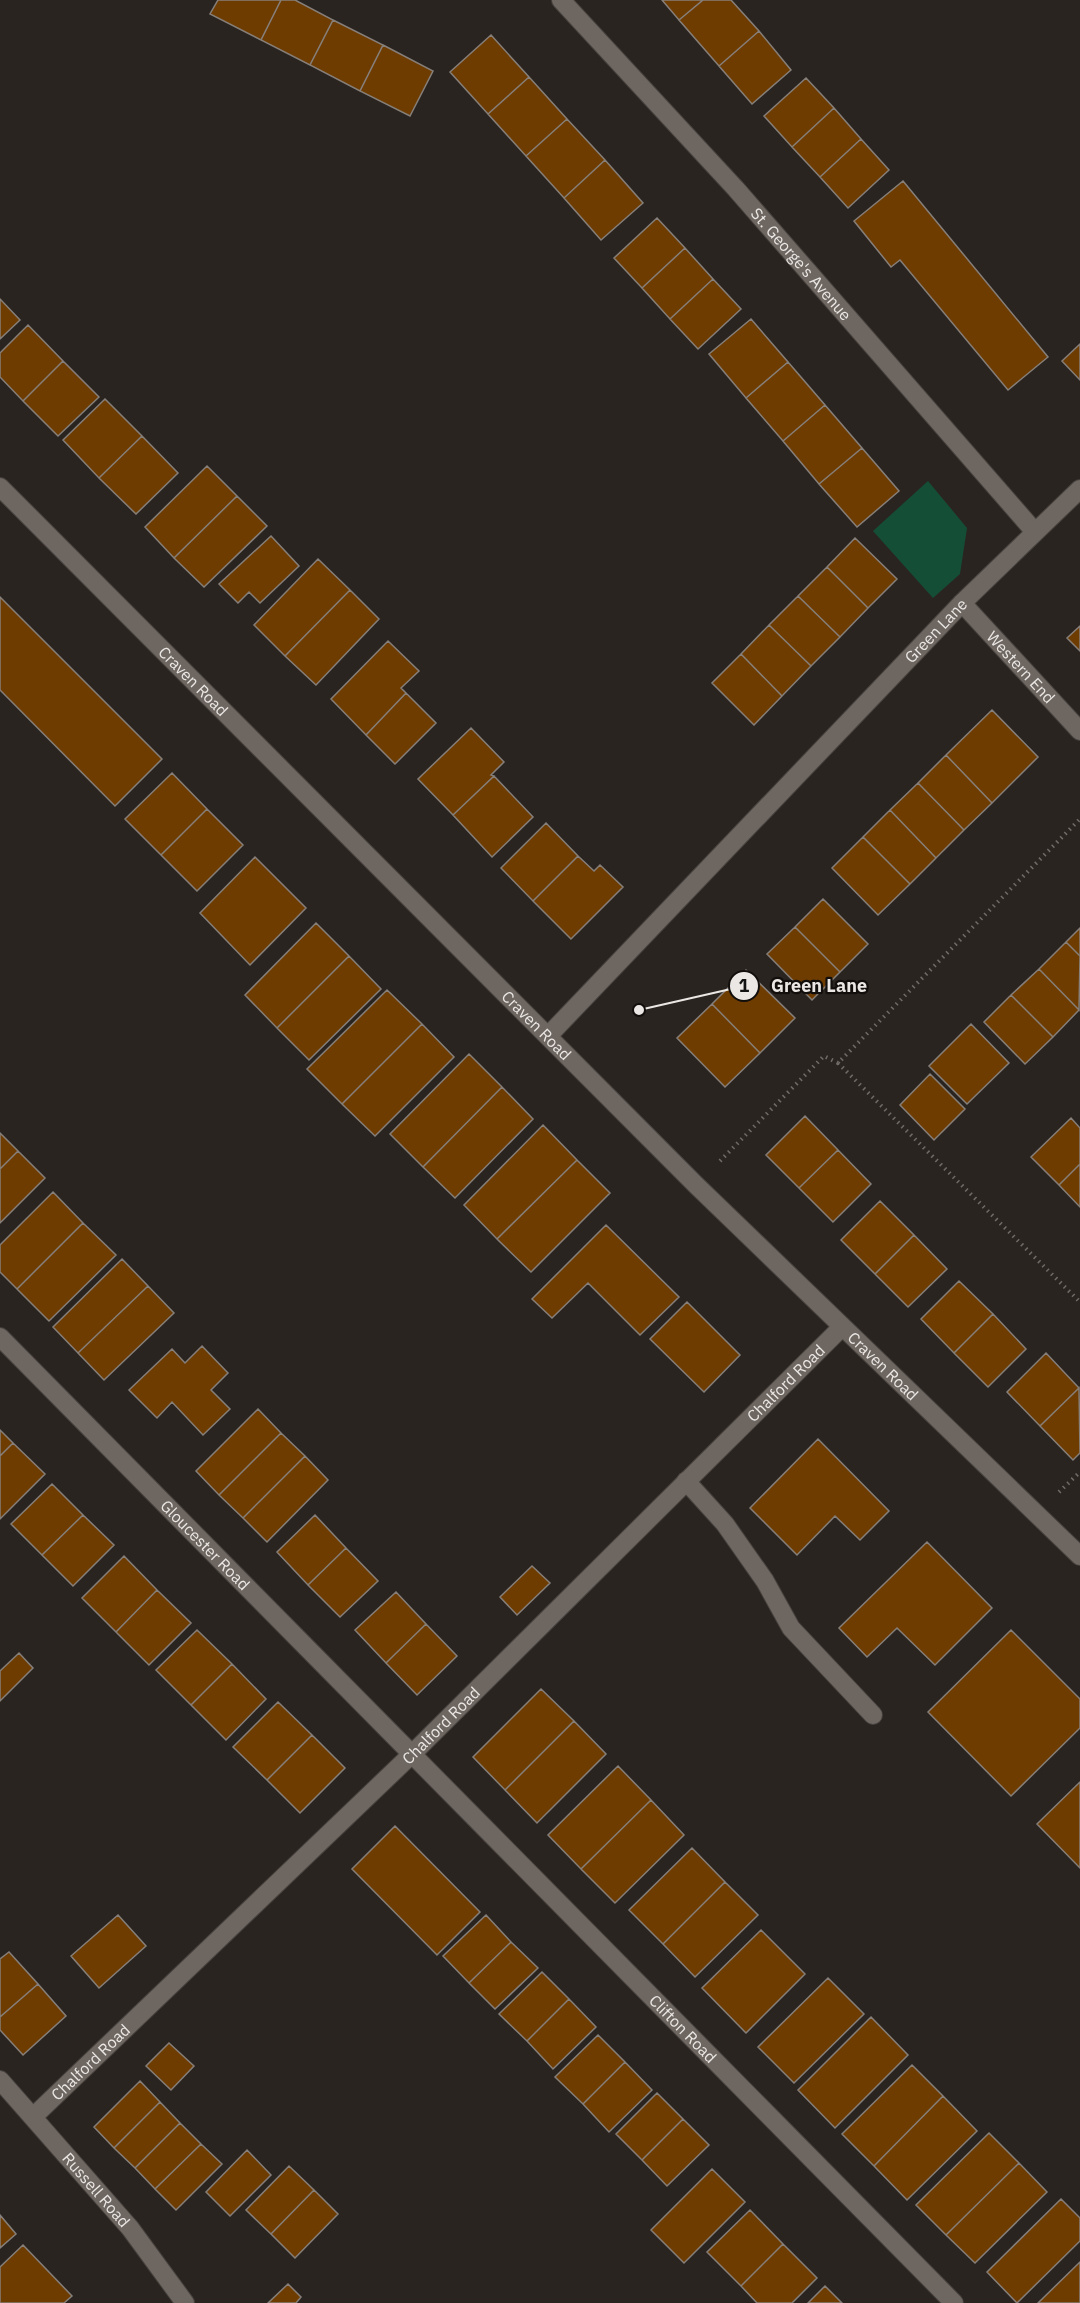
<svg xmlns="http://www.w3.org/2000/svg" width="1080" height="2303" font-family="'IBM Plex Sans',sans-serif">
  <rect width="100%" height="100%" fill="#2a2420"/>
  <path fill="#144e36" d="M928,481L967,528L960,574L933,598L873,531Z"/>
  <path fill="#6f3c00" stroke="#867f79" stroke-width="1.5" d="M218,0H281L261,40L210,14Z
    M281,0H295L333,20L310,65L261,40Z
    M662,0H703L679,20Z
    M703,0H731L759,31L719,66L679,20Z
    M333,20L383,45L360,91L310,65Z
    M759,31L791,70L752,104L719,66Z
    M491,35L529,77L488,114L450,72Z
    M383,45L433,71L410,116L360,91Z
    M529,77L567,119L526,156L488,114Z
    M806,78L834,108L792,147L764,116Z
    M834,108L861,139L820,177L792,147Z
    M567,119L605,160L564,198L526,156Z
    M861,139L889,170L848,208L820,177Z
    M605,160L643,203L601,240L564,198Z
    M903,181L1048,357L1008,390L900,260L891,267L854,221Z
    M657,218L685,248L642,288L614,258Z
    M685,248L713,279L670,319L642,288Z
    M713,279L741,309L698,349L670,319Z
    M0,299L20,320L0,339Z
    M751,319L788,362L746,398L709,354Z
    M28,325L63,361L23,401L0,377V353Z
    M1080,344V380L1062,361Z
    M63,361L99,397L58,436L23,401Z
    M788,362L825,405L783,441L746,398Z
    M105,399L142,436L99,478L63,440Z
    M825,405L862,448L819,484L783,441Z
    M142,436L178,473L136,514L99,478Z
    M862,448L899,491L857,527L819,484Z
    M207,466L237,496L174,558L145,527Z
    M237,496L267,526L204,587L174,558Z
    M271,536L299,566L260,603L249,592L238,603L219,584Z
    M855,538L897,579L868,608L827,567Z
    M318,559L350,590L285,656L254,625Z
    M827,567L868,608L840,637L798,596Z
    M350,590L379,619L316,685L285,656Z
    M798,596L840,637L811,666L769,625Z
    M0,597L162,759L115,806L0,690Z
    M769,625L811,666L782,696L741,654Z
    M1080,626V651L1067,638Z
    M388,641L419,671L401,688L406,693L366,735L331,699Z
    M741,654L782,696L754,725L712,683Z
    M406,693L436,723L395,764L366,735Z
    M992,710L1038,757L992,803L946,755Z
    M471,728L504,762L491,775L494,776L453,815L418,779Z
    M946,755L992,803L964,830L918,783Z
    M172,773L207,809L161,855L125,819Z
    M494,776L533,817L492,857L453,815Z
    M918,783L964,830L936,858L890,810Z
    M207,809L243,845L197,891L161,855Z
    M890,810L936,858L910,884L863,837Z
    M546,823L578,856L533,901L501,868Z
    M863,837L910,884L878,915L832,868Z
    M578,856L594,871L600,865L623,887L571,939L533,901Z
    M255,857L306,908L250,965L200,913Z
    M823,899L868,944L840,972L795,927Z
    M316,923L349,956L277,1028L245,995Z
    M795,927L840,972L812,1000L767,954Z
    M1080,928V956L1066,942Z
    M1066,942L1080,956L1079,1010L1039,969Z
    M349,956L381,989L309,1060L277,1028Z
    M1039,969L1079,1010L1053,1037L1011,995Z
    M746,970L795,1018L760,1053L712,1004Z
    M387,990L422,1024L342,1104L307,1069Z
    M1011,995L1053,1037L1025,1064L984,1022Z
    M712,1004L760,1053L725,1087L677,1038Z
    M422,1024L454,1057L375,1136L342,1104Z
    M971,1024L1009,1063L967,1104L929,1066Z
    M469,1054L502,1087L423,1167L390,1134Z
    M930,1074L965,1109L934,1140L900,1105Z
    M502,1087L533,1119L455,1198L423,1167Z
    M805,1116L838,1150L799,1188L766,1155Z
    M1071,1118L1080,1128V1164L1059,1185L1031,1157Z
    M543,1125L577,1160L497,1239L464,1205Z
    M0,1133L18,1151L0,1169Z
    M838,1150L871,1184L833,1222L799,1188Z
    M18,1151L45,1178L0,1223V1169Z
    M577,1160L610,1193L531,1272L497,1239Z
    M1080,1164V1207L1059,1185Z
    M53,1192L83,1223L17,1289L0,1272V1245Z
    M880,1201L914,1235L875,1274L841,1240Z
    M83,1223L116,1255L49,1321L17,1289Z
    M606,1225L679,1297L640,1335L588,1283L552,1318L532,1299Z
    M914,1235L947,1269L908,1307L875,1274Z
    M122,1259L148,1286L78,1353L53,1327Z
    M959,1281L993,1314L954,1353L921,1319Z
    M148,1286L174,1313L104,1380L78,1353Z
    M687,1302L740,1355L704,1392L650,1339Z
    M993,1314L1026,1349L988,1387L954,1353Z
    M202,1346L228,1373L211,1390L230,1409L203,1435L172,1402L157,1418L129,1390L172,1349L185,1363Z
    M1046,1353L1079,1388L1040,1426L1007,1392Z
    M1079,1388L1080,1453L1073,1460L1040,1426Z
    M258,1409L281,1433L219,1495L196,1471Z
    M0,1430L13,1443L0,1456Z
    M281,1433L305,1456L243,1518L219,1495Z
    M818,1439L889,1511L860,1540L835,1516L797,1555L750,1508Z
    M13,1443L45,1474L0,1519V1456Z
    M305,1456L328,1480L267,1542L243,1518Z
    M52,1484L83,1515L42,1555L11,1524Z
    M83,1515L114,1545L73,1586L42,1555Z
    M315,1515L346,1548L308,1585L277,1552Z
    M927,1542L992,1608L935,1665L897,1628L867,1657L839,1628Z
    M346,1548L378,1581L340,1617L308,1585Z
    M124,1556L157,1590L116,1632L82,1598Z
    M532,1566L550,1583L517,1615L500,1597Z
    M157,1590L191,1623L149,1665L116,1632Z
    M396,1592L426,1624L386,1663L355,1630Z
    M426,1624L457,1656L417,1695L386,1663Z
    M197,1630L232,1664L191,1705L156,1670Z
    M1011,1630L1080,1699V1728L1011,1796L928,1712Z
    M19,1653L33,1668L0,1701V1671Z
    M232,1664L266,1699L226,1740L191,1705Z
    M541,1689L574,1721L505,1790L473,1757Z
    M278,1702L312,1735L267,1780L233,1747Z
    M574,1721L606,1754L537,1823L505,1790Z
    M312,1735L345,1768L300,1813L267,1780Z
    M618,1766L651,1800L581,1869L548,1835Z
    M1080,1782V1868L1037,1824Z
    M651,1800L684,1835L615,1903L581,1869Z
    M395,1826L480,1912L437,1955L352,1869Z
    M692,1848L725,1882L663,1944L629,1910Z
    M725,1882L758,1915L695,1977L663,1944Z
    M118,1915L146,1946L99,1988L71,1956Z
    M486,1915L511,1942L469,1983L443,1956Z
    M761,1930L805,1974L746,2033L702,1988Z
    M511,1942L538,1968L495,2009L469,1983Z
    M9,1952L38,1984L0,2017V1959Z
    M542,1972L569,1999L527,2041L499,2014Z
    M828,1978L864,2014L794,2083L758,2047Z
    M38,1984L66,2016L23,2055L0,2030V2017Z
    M569,1999L596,2027L553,2069L527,2041Z
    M871,2017L908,2055L835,2128L798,2090Z
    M598,2035L625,2062L583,2104L555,2077Z
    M169,2043L194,2066L171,2090L146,2066Z
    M625,2062L652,2090L609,2132L583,2104Z
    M912,2065L943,2096L874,2166L842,2134Z
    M140,2081L160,2102L114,2148L94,2127Z
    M657,2093L683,2119L642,2160L616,2134Z
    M943,2096L977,2131L907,2200L874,2166Z
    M160,2102L180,2123L135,2168L114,2148Z
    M683,2119L709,2145L667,2186L642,2160Z
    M180,2123L201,2144L155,2189L135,2168Z
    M989,2133L1019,2163L946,2235L916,2205Z
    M201,2144L222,2164L176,2210L155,2189Z
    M247,2150L271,2175L230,2216L206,2192Z
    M1019,2163L1047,2192L975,2263L946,2235Z
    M289,2166L314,2190L271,2234L246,2210Z
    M712,2169L745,2202L684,2263L651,2230Z
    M314,2190L338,2214L295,2258L271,2234Z
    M1061,2199L1080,2218V2241L1017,2303L987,2272Z
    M750,2210L783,2244L741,2286L707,2252Z
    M0,2215L16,2234L0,2248Z
    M783,2244L817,2278L792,2303H757L741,2286Z
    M23,2245L72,2296L64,2303H0V2267Z
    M1080,2262V2303H1038Z
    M288,2284L301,2297L296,2303H268Z
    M825,2286L842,2303H808Z"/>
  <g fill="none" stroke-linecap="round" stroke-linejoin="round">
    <defs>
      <g id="minor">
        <path id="s1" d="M561,0L736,189L1035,532"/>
        <path id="s2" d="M0,487L696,1185L1080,1556"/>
        <path id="s3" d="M962,603L1080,731"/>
        <path id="s4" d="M548,1036L962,603L1080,489"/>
        <path id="s5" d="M0,1337L954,2303"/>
        <path d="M686,1481L725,1524L765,1581L791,1628L873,1715"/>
        <path id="s6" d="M0,2080L130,2228L185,2303"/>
        <path id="s7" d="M34,2116L412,1754L842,1327"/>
      </g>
    </defs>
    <use href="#minor" stroke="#47423e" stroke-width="20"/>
    <path stroke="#706b67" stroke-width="4" stroke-dasharray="1.5 4.5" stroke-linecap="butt" d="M838,1063L1080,1302
      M720,1161L824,1056L838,1063L1080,819
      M1059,1492L1080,1472"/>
    <use href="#minor" stroke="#6e6761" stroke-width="18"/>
  </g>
  <g text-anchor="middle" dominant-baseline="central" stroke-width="4.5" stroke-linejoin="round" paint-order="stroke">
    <g font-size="16" fill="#ebe7e4" stroke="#110e0c">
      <text stroke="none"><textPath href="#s1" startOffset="357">St. George's Avenue</textPath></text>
      <text stroke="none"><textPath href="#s4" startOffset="561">Green Lane</textPath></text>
      <text stroke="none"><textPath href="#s3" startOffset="87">Western End</textPath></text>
      <text stroke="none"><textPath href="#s2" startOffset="274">Craven Road</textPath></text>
      <text stroke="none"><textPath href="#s2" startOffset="760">Craven Road</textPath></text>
      <text stroke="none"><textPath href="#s2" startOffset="1246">Craven Road</textPath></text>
      <text stroke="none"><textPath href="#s7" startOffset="1050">Chalford Road</textPath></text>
      <text stroke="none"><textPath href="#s5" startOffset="292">Gloucester Road</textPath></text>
      <text stroke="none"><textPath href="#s7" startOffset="564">Chalford Road</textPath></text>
      <text stroke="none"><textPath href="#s5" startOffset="972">Clifton Road</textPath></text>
      <text stroke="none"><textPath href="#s7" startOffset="78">Chalford Road</textPath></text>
      <text stroke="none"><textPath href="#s6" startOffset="146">Russell Road</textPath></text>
    </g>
  </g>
  <path fill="none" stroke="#ebe7e4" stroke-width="2" d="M639 1010L744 986"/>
  <g fill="#ebe7e4" stroke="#110e0c" stroke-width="2">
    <circle cx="639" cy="1010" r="6"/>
    <circle cx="744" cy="986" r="15"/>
  </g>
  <g font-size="18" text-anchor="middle" font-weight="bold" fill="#111">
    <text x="744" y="992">1</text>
  </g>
  <g font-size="18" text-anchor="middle" font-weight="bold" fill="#ebe7e4" stroke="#110e0c" stroke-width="4.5" stroke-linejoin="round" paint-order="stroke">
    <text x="819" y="992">Green Lane</text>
  </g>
</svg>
